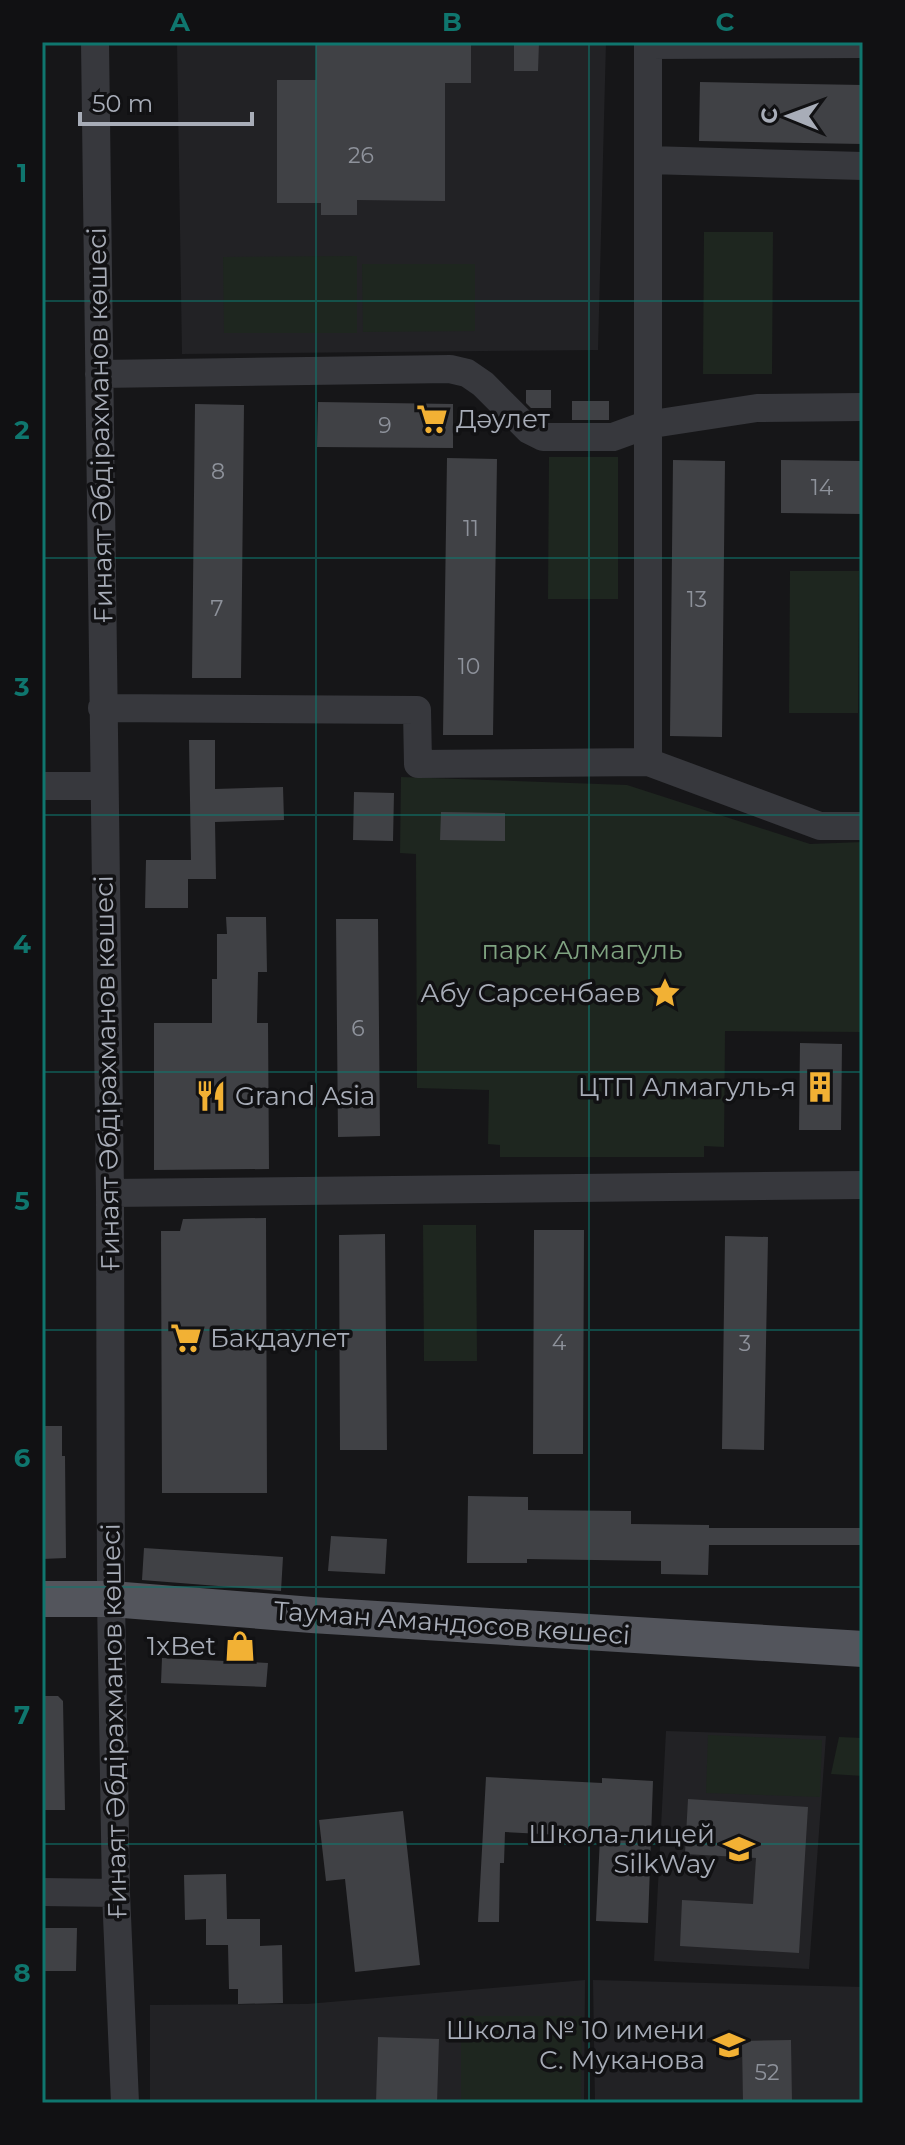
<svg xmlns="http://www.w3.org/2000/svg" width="905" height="2145" font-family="Montserrat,sans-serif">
  <rect width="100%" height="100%" fill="#161618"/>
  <path fill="#222225" d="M177,42H606L598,350L182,354Z
    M666,1731L826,1736L809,1969L654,1961Z
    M585,1980L584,2103H150V2005L307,2004Z
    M593,1980L863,1987V2103H595Z"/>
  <path fill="#1e261f" d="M704,232H773L772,374H703Z
    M357,256V333H224L223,257Z
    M362,264H475V331L363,332Z
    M549,457H618V599H548Z
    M790,571H859L858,713H789Z
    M401,777L627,785L810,844L863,842V1032L725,1031L724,1147L704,1146V1157H500V1145L488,1144L489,1090L417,1088L416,854L400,853Z
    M423,1225H476L477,1361H424Z
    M708,1735L822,1740L820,1797L706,1793Z
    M839,1737L863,1738V1776L831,1774Z
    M461,2016H582L581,2103H461Z"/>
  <path fill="#404145" d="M316,42H471V83H445V201L357,200V215H321V203H277V80H316Z
    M514,42H539L538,71H514Z
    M700,82L863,85V144L699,141Z
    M526,390H551V408H531L526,403Z
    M572,401H609V420H572Z
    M318,402L453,404V448L317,447Z
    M195,404L244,405L241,678H192Z
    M447,458L497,459L493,735H443Z
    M673,460L725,461L722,737L670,736Z
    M781,460L863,461V514L781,513Z
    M189,740H215V789L283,787L284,820L215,822L216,879H188V908H145L146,860H191Z
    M354,792L394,793L393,841L353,840Z
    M441,812L505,813V841L440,840Z
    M226,917H266L267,972H258L257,1023H268L269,1169L154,1170V1023H212V979H217V934H227Z
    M336,919H378L380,1136L338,1137Z
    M800,1043L842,1044L841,1130H799Z
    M266,1218L267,1493H162L161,1231H180L183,1219Z
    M534,1230H584L583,1454H533Z
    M385,1234L387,1450H340L339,1235Z
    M725,1236L768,1237L764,1450L722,1449Z
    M42,1426H62V1456H65L66,1558L42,1559Z
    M468,1496L528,1497V1510L631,1511V1524L709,1525V1528H863V1545H709L708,1575L661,1574V1561L527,1559V1563H467Z
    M331,1536L387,1539L385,1574L328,1571Z
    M144,1548L283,1557L281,1591L142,1580Z
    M162,1658L268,1663L266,1687L161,1683Z
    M42,1696H58L63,1701L65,1810H42Z
    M486,1777L602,1783V1778L653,1781L648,1923L596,1921L600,1837L505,1832L504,1863H500L499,1922H478Z
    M688,1799L808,1807L799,1953L680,1946L682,1900L753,1904L756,1858L685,1854Z
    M403,1811L420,1965L355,1972L345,1879L326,1881L319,1820Z
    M226,1874L227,1919H260V1946L282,1945L283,2003L238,2004V1989H229L228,1945H206V1919L185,1920L184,1875Z
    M42,1928H77L76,1971H42Z
    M378,2037L439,2039L437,2103H376Z
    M791,2040L792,2103H743L742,2041Z"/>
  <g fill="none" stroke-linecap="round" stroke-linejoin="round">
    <path stroke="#37383d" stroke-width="28" d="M95,42L110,1193L111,1599L116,1893L125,2103
      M648,45L863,44
      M648,160L863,166
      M99,374L450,369L467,373L483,384L529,430L543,437H613L646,425L757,408L863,407
      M102,708L417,710L418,764L648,762L820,826H863
      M648,762V42
      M42,786H103
      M110,1193L863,1185
      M42,1892L116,1893"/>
    <path stroke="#53555c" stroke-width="36" d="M42,1599H111L312,1615L863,1649"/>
  </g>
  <path fill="none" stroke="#0f766e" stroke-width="2" stroke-opacity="0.55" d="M316,42V2103M589,42V2103M42,301H863M42,558H863M42,815H863M42,1072H863M42,1330H863M42,1587H863M42,1844H863"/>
  <defs>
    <symbol id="supermarket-bare" viewBox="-9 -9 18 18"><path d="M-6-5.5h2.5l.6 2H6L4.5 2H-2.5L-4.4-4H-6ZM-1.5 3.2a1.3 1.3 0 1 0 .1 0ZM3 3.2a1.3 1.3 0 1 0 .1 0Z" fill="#f2b134" stroke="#111113" stroke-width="2.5" paint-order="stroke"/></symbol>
    <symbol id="sight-bare" viewBox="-9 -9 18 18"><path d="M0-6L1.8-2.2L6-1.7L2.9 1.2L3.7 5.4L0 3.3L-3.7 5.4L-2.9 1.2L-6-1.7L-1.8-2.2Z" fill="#f2b134" stroke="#111113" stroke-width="2.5" paint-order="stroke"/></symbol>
    <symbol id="building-bare" viewBox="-9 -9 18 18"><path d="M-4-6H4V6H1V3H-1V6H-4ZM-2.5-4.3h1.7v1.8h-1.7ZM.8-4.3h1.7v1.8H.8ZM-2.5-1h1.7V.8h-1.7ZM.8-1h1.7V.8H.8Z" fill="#f2b134" stroke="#111113" stroke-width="2.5" paint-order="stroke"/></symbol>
    <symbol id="restaurant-bare" viewBox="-9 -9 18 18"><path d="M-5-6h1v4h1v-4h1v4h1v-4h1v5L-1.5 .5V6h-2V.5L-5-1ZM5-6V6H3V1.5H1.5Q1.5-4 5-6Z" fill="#f2b134" stroke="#111113" stroke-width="2.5" paint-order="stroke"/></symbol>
    <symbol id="shop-bare" viewBox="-9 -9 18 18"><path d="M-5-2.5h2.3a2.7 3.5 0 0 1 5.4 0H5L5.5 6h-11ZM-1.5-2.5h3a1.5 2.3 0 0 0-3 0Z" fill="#f2b134" stroke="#111113" stroke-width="2.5" paint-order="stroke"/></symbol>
    <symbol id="school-bare" viewBox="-9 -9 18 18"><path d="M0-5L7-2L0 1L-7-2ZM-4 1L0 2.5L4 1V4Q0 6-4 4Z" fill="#f2b134" stroke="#111113" stroke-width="2.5" paint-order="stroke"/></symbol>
  </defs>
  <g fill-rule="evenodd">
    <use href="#supermarket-bare" x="410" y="397" width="44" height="44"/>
    <use href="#sight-bare" x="643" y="971" width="44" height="44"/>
    <use href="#building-bare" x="798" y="1065" width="44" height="44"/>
    <use href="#restaurant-bare" x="189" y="1074" width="44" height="44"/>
    <use href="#supermarket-bare" x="164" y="1316" width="44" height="44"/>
    <use href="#shop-bare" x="218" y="1624" width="44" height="44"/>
    <use href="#school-bare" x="717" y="1827" width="44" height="44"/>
    <use href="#school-bare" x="707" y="2023" width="44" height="44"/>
  </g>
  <g text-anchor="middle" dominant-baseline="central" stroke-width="7" stroke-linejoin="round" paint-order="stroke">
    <g font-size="22" fill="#8e929b">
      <text x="361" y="155">26</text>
      <text x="385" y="425">9</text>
      <text x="218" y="471">8</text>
      <text x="822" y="487">14</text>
      <text x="471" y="528">11</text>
      <text x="697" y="599">13</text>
      <text x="217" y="608">7</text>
      <text x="469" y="666">10</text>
      <text x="358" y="1028">6</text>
      <text x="559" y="1342">4</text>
      <text x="745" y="1343">3</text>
      <text x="767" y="2072">52</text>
    </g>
    <g font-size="26" fill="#a8adb8" stroke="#111113" text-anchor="end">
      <text x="456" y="419" text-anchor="start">Дәулет</text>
      <text x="641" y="993">Абу Сарсенбаев</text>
      <text x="796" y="1087">ЦТП Алмагуль-я</text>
      <text x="235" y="1096" text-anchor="start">Grand Asia</text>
      <text x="210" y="1338" text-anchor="start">Бақдаулет</text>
      <text x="216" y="1646">1xBet</text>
      <text x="715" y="1834">Школа-лицей<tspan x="715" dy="30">SilkWay</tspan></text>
      <text x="705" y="2030">Школа № 10 имени<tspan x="705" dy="30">С. Муканова</tspan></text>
    </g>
    <g font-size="26" fill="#a8adb8" stroke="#111113">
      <text transform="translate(100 425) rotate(-91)">Ғинаят Әбдірахманов көшесі</text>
      <text transform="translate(107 1073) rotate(-91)">Ғинаят Әбдірахманов көшесі</text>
      <text transform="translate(452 1623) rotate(4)">Тауман Амандосов көшесі</text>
      <text transform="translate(114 1721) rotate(-91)">Ғинаят Әбдірахманов көшесі</text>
    </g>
    <g font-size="26" fill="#7fa381" stroke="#111113">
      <text x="582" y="950">парк Алмагуль</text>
    </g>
  </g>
  <rect width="905" height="2145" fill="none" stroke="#111113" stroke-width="88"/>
  <g transform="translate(789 116) rotate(271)" stroke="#111113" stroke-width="6" paint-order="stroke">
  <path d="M0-6L14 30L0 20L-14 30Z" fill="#a8adb8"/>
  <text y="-12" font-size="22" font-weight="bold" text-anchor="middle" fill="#a8adb8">С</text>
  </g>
  <path d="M80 112v12h172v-12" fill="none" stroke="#a8adb8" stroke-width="4"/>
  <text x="92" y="112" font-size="24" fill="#a8adb8" stroke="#111113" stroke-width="6" paint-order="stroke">50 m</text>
  <rect x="44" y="44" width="817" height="2057" fill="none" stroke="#0f766e" stroke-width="3"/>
  <g font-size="26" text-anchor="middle" font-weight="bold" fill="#0f766e">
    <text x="180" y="31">A</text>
    <text x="452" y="31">B</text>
    <text x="725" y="31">C</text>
    <text x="22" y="182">1</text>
    <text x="22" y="439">2</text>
    <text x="22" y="696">3</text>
    <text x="22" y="953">4</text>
    <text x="22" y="1210">5</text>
    <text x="22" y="1467">6</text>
    <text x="22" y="1724">7</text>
    <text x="22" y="1982">8</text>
  </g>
</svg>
